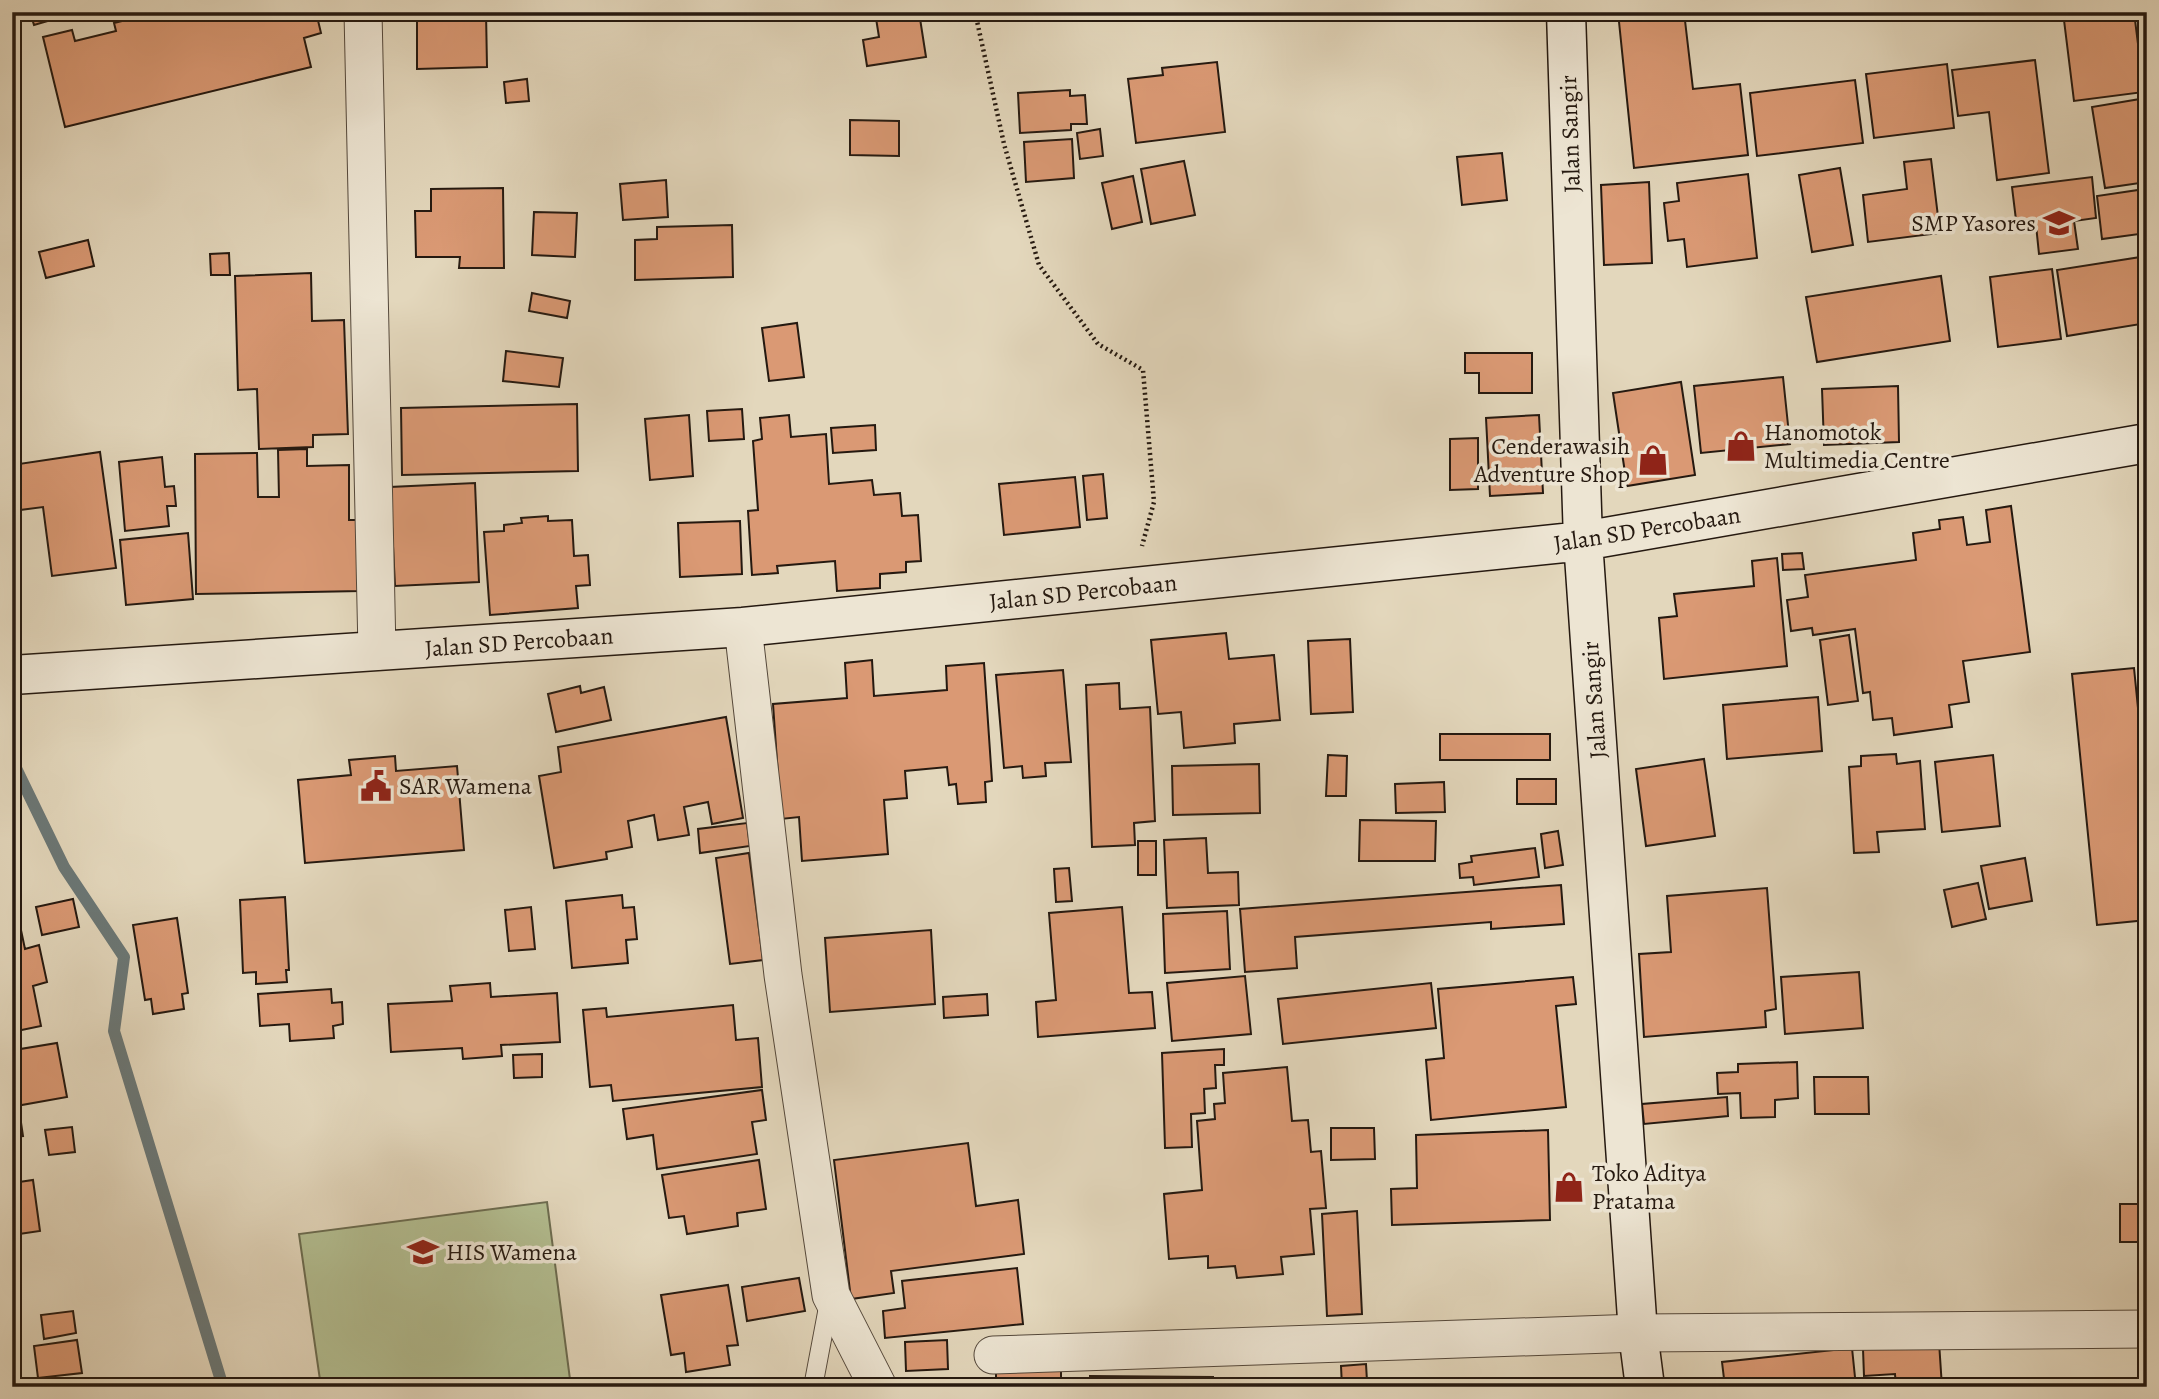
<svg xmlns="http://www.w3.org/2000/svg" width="2159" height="1399" font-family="Alegreya,serif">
  <rect width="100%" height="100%" fill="#e3d7bc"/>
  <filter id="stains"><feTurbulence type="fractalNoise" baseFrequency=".00286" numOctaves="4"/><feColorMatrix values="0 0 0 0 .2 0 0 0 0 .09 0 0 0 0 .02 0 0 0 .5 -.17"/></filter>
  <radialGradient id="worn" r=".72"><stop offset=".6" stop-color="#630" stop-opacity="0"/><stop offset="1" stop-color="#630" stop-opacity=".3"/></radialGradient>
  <path fill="#b3be91" stroke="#6c6c50" stroke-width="2" d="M547,1202L571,1387H321L299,1234Z"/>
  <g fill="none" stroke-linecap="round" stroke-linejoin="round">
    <path stroke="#6b7877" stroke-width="12" d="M12,760L64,867L124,957L114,1031L223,1387"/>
  </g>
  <path fill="#da9974" stroke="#251910" stroke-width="2" d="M30,12H67L68,15L34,25Z
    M158,12H316L321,33L304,38L311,67L65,127L43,37L72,30L75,41L116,31L114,23Z
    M417,12H486L487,67L417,69Z
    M875,12H919L926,57L867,66L863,40L879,37Z
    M1618,12H1684L1693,89L1740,84L1748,155L1634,168Z
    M2063,12H2134L2144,92L2074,101Z
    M2035,60L2049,173L1997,180L1989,112L1958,116L1952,70Z
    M1217,62L1225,132L1136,143L1128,79L1163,75L1162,68Z
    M1947,64L1954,128L1874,138L1866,74Z
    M527,79L529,101L506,103L504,82Z
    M1855,80L1863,143L1757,156L1750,93Z
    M1070,90V96L1085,95L1087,124H1071V130L1020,133L1018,93Z
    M2146,98L2147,182L2105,188L2092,107Z
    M850,120L899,121V156L850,155Z
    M1100,129L1103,156L1080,159L1077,133Z
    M1072,139L1074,178L1026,182L1024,142Z
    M1502,153L1507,200L1462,205L1457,157Z
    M1931,159L1940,233L1868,242L1863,195L1907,189L1904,162Z
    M1184,161L1195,215L1151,224L1141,169Z
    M1840,168L1853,245L1812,252L1799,175Z
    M1748,174L1757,258L1687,267L1684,239L1668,241L1664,203L1679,201L1677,183Z
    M1133,176L1142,222L1112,229L1102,183Z
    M2092,177L2096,218L2074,221L2078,249L2039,254L2036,225L2017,228L2012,187Z
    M666,180L668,217L623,220L620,184Z
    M1649,182L1652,263L1604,265L1601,185Z
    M503,188L504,268H459L460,257H416L415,211H431V189Z
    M2145,189L2147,233L2102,239L2097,196Z
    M534,212L577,213L575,257L532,255Z
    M732,225L733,277L635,280V240L657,239V227Z
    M88,240L94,266L46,278L39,252Z
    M229,253L230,275H211L210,254Z
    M2147,256V323L2067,336L2057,270Z
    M2052,269L2061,339L1998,347L1990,277Z
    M311,273L312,321L344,320L348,434L313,435V447L259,449L257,389L238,390L235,276Z
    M1941,276L1950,341L1817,362L1806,297Z
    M532,293L570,301L567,318L529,311Z
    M797,323L804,377L769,381L762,328Z
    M506,351L563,358L559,387L503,381Z
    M1465,353H1532V393H1479V373H1465Z
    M1783,377L1790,444L1701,453L1694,386Z
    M1681,382L1695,475L1627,486L1613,393Z
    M1898,386L1899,442L1824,445L1822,389Z
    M577,404L578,471L402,475L401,408Z
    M742,409L744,439L709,441L707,411Z
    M689,415L693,476L650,480L645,419Z
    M789,415L791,437L826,434L829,484L872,480L874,495L900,493L902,516L918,515L921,561L906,562V572L880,574V588L837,591L835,561L777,566L778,573L752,575L748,511L758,510L753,441L762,439L760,418Z
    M1539,415L1543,493L1490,496L1486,418Z
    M875,425L876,450L833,453L831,428Z
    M1478,438V489L1450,490V439Z
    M307,449V466L349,465V520H360L361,591L196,594L195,454L257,453L258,497H279L278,450Z
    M100,452L116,568L52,576L43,507L12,511V465Z
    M162,457L165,487L174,486L176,506H167L169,526L125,531L119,462Z
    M1103,474L1107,518L1087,520L1083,476Z
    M1075,477L1080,527L1004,535L999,484Z
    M475,483L479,582L395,586L390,487Z
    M2011,506L2030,652L1963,661L1969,702L1949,705L1952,727L1894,735L1892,718L1873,720L1870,692L1863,693L1855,629L1813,635L1812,628L1791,631L1787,600L1808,597L1805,575L1916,560L1913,533L1940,529L1939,520L1963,517L1967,545L1990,542L1986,510Z
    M548,516V521L572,520L574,556L588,555L590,585L576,586L578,608L490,615L484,532L504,531V525L522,523L521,518Z
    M740,521L742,574L680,577L678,523Z
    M188,533L193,599L126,605L120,540Z
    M1802,553L1804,569L1783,570L1782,554Z
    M1777,558L1787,666L1664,679L1659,618L1677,616L1674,594L1754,586L1752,561Z
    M1226,633L1229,659L1274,655L1280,720L1234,724L1235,743L1184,748L1181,712L1158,714L1151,640Z
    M1849,635L1858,701L1828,705L1820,640Z
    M1350,639L1353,712L1311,714L1308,641Z
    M872,660L874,696L947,690L946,666L984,663L992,781L985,782L986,802L958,804L956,784L949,785L947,767L905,771L907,798L884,800L888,854L802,861L799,817L781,819L773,704L847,698L845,663Z
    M2134,668L2147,798V920L2097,925L2072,674Z
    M1063,670L1071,762L1045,763L1046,776L1023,778L1022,766L1004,768L996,675Z
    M1119,683L1120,709L1150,707L1155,821L1134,823L1135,845L1092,847L1086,685Z
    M580,686L581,693L604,687L611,720L556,732L548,694Z
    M1818,697L1822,751L1727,759L1723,705Z
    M726,717L743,818L712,824L708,802L684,807L689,835L658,840L654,815L628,821L632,847L606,852L607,859L554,868L539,776L561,772L558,747Z
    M1440,734H1550V760H1440Z
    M1896,754L1897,764L1920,761L1925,829L1877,832L1879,852L1854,853L1849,767L1861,766V756Z
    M1328,755L1347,756L1346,796H1326Z
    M1993,755L2000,826L1942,832L1935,762Z
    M395,756L396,771L457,766L464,850L305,863L298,780L351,775L349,760Z
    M1704,759L1715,836L1646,846L1636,769Z
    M1259,764L1260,813L1173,815L1172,766Z
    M1517,779H1556V804H1517Z
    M1444,782L1445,812L1396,813L1395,784Z
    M1360,820L1436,821L1435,861H1359Z
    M747,823L750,846L700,853L698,829Z
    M1558,831L1563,865L1545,868L1541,834Z
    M1206,838L1208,873L1238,872L1239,905L1167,908L1164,840Z
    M1138,841H1156V875H1138Z
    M1535,848L1539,877L1474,885L1473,877L1460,878L1459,864L1472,862L1471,856Z
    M749,853L763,960L730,964L716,858Z
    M2025,858L2032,901L1989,909L1981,866Z
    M1069,868L1072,901L1056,902L1054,869Z
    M1978,883L1986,919L1952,927L1944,890Z
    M1561,885L1564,924L1491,929V922L1295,937L1297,968L1245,972L1240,909Z
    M12,888L25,949L39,945L47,982L33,986L41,1026L12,1032Z
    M1767,888L1776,1009L1765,1011L1766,1027L1644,1037L1639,954L1671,952L1667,896Z
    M622,895L623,908L634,907L637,939L626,940L628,963L572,968L566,901Z
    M285,897L289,970H286L287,982L256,984V972L243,973L240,900Z
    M73,899L79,927L42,935L36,907Z
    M531,907L535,949L509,951L505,910Z
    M1122,907L1129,993L1152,992L1155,1028L1038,1037L1036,1002L1056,1000L1049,913Z
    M1227,911L1230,969L1165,973L1163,914Z
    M177,918L188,993L182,994L184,1009L153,1014L151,999L145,1000L133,925Z
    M931,930L935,1004L830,1012L825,938Z
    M1859,972L1863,1028L1785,1034L1781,977Z
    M1245,976L1251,1034L1172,1041L1167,983Z
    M1573,977L1576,1004L1556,1006L1566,1107L1431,1120L1426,1060L1444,1058L1438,989Z
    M490,983L491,997L557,993L560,1042L501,1045L502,1056L463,1059L462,1048L391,1052L388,1004L452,1001L450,986Z
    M1431,983L1436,1028L1283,1044L1278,999Z
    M331,989L332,1003L342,1002L343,1024L333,1026L334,1038L290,1041L289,1024L260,1026L258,994Z
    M987,994L988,1015L944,1018L943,997Z
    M733,1005L736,1040L758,1038L762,1087L613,1101L611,1085L590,1087L583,1010L606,1008L607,1017Z
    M12,1042L14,1050L57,1043L67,1097L16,1106L12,1092Z
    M1224,1049V1065H1215L1216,1088L1204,1089L1205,1113L1191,1114L1192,1147L1165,1148L1162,1053Z
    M542,1054V1077L514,1078L513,1055Z
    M1797,1062L1798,1098L1775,1100V1117L1741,1118L1740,1093L1718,1094L1717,1073L1738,1072V1064Z
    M1287,1067L1292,1121L1308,1120L1311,1152L1321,1151L1326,1208L1310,1209L1314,1254L1281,1257L1283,1274L1237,1278L1235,1266L1208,1268V1256L1169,1259L1164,1194L1202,1190L1197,1121L1215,1119L1214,1104L1225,1103L1223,1073Z
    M1814,1077H1868L1869,1114H1815Z
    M762,1090L766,1120L752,1122L757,1154L657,1169L653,1135L627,1139L623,1109Z
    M1727,1097L1728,1116L1644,1124L1642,1104Z
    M20,1116L23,1136L12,1137V1117Z
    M72,1127L75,1152L49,1155L45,1130Z
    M1331,1128H1374L1375,1159L1331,1160Z
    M1548,1130L1550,1220L1392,1225L1391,1189L1417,1188L1416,1135Z
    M968,1143L976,1206L1018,1200L1024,1254L891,1271L894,1293L851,1299L834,1160Z
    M759,1160L766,1209L737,1213L738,1226L687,1234L684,1216L669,1218L662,1175Z
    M33,1180L40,1231L12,1235V1183Z
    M2142,1180H2147V1259H2143L2142,1242H2120V1204H2142Z
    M1357,1211L1362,1314L1327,1316L1322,1214Z
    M1017,1268L1023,1324L885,1338L883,1311L905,1308L902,1281Z
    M799,1278L805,1311L747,1321L742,1287Z
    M728,1285L738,1345L727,1346L730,1365L686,1372L684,1353L671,1355L661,1295Z
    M73,1311L76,1333L44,1339L41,1315Z
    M77,1340L82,1373L38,1378L34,1346Z
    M947,1340L948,1369L906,1371L905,1342Z
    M1939,1342L1942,1387H1896L1895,1374L1864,1376L1863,1349Z
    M1852,1348L1856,1387H1725L1722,1362Z
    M1366,1364L1367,1381L1395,1379L1396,1387H1342L1341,1366Z
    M996,1371H1061V1387H996Z
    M1090,1376L1213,1377V1387H1090Z"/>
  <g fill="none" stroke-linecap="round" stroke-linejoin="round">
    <defs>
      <path id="lane" d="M813,1387L829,1302"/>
      <path id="street" d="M363,12L377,651
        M743,627L783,975L831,1295L878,1387
        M993,1355L1638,1333L2147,1329"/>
      <path id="secondary" d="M1566,12L1583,541L1638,1333L1645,1387
        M12,675L743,627L1583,541L2147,443"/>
    </defs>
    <use href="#lane" stroke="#54483b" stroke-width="20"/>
    <use href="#street" stroke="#54483b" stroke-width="39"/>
    <use href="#secondary" stroke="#251910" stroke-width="41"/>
    <path stroke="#251910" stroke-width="4.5" stroke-dasharray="2 3.5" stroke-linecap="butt" d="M975,12L1004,144L1039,265L1098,344L1143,370L1154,502L1142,546"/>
    <use href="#lane" stroke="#ede5d3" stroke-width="18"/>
    <use href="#street" stroke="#ede5d3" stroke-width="37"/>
    <use href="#secondary" stroke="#ede5d3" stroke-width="38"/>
  </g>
  <defs>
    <symbol id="school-bare" viewBox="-9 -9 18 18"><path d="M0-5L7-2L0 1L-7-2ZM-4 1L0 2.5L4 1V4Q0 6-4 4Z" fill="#8f2418" stroke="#ede5d3" stroke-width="2.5" paint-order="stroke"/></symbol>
    <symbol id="shop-bare" viewBox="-9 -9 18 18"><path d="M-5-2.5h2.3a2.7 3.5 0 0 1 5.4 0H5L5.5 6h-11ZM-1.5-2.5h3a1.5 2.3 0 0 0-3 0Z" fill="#8f2418" stroke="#ede5d3" stroke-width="2.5" paint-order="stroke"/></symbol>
    <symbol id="civic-bare" viewBox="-9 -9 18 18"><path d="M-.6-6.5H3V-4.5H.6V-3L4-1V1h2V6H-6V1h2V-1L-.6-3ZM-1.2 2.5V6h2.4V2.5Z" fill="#8f2418" stroke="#ede5d3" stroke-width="2.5" paint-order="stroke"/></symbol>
  </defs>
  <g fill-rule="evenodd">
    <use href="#school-bare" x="2037" y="201" width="44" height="44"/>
    <use href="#shop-bare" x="1719" y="424" width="44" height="44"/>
    <use href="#shop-bare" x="1631" y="438" width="44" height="44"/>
    <use href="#civic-bare" x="354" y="764" width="44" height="44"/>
    <use href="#shop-bare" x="1547" y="1165" width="44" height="44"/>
    <use href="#school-bare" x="401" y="1230" width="44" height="44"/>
  </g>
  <g text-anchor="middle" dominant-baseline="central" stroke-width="7" stroke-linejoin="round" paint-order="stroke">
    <g font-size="24" fill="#251910" stroke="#ede5d3">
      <text transform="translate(1570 134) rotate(-92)">Jalan Sangir</text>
      <text transform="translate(1647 529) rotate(-9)">Jalan SD Percobaan</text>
      <text transform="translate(1083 592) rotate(-6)">Jalan SD Percobaan</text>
      <text transform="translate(519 642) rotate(-4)">Jalan SD Percobaan</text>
      <text transform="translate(1594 700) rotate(-94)">Jalan Sangir</text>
    </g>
    <g font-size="24" fill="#251910" stroke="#ede5d3" text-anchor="start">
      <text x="2036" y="223" text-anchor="end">SMP Yasores</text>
      <text x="1764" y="432">Hanomotok<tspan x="1764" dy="28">Multimedia Centre</tspan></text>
      <text x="1630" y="446" text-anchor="end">Cenderawasih<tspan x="1630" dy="28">Adventure Shop</tspan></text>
      <text x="399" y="786">SAR Wamena</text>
      <text x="1592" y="1173">Toko Aditya<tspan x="1592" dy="28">Pratama</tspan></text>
      <text x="446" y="1252">HIS Wamena</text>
    </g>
  </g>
  <rect width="2159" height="1399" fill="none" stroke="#e3d7bc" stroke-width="42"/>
  <rect x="14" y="14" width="2131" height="1371" fill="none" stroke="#251910" stroke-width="3.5"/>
  <rect x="21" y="21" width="2117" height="1357" fill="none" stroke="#251910" stroke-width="2"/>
  <rect width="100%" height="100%" filter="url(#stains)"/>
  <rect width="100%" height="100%" fill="url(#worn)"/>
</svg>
